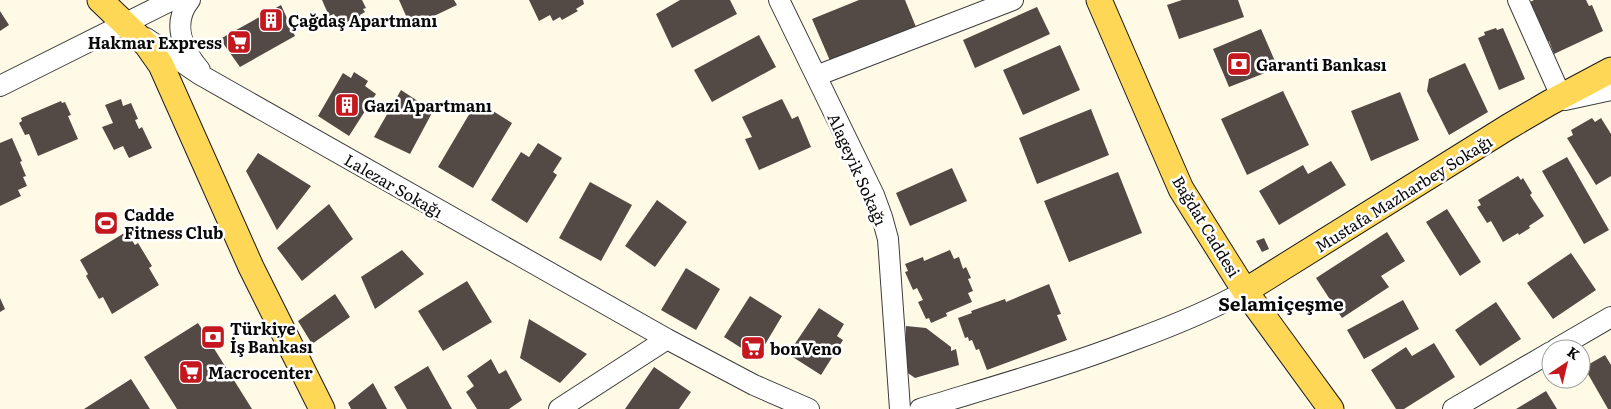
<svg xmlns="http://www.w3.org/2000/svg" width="1611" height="409" font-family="Literata,serif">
  <rect width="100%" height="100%" fill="#fffae6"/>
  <path fill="#534a45" d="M322,0H362L366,8L363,9L365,12L360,15L361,20L352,25L349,21L343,24L341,21L338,22L334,14L329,16Z
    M399,0H454L457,5L411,27Z
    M529,0H583L584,4L576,9L578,11L562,20L560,17L553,21L550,15L539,21Z
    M680,0H730L737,14L672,48L656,14Z
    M859,0H905L916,27L831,63L812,19Z
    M1182,0H1238L1244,17L1179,39L1167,5Z
    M1534,0H1586L1589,6L1592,5L1603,31L1554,54L1549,41L1545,43L1539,29L1542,28L1530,2Z
    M281,5L295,36L240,67L220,39Z
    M1037,7L1050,34L975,68L963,40Z
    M0,11L9,25L0,31Z
    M1496,28L1497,30L1503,28L1525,79L1499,90L1478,38L1485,35L1484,32Z
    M1261,29L1278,68L1229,87L1213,49Z
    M759,35L776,67L712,102L694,70Z
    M1060,45L1080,90L1023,115L1003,70Z
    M1465,63L1488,112L1449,135L1427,91L1429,79Z
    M354,72L368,81L365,86L376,94L349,136L318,116L343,73L351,78Z
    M401,90L433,111L410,154L374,137Z
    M1283,91L1309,145L1247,175L1221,119Z
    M1400,92L1419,140L1371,161L1351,111Z
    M121,99L123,106L131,103L138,119L135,120L139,129L142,127L152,148L129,158L123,146L114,150L102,127L113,123L105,105Z
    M782,99L792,119L798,116L811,147L759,170L745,139L752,137L742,117Z
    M61,101L62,103L65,102L71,115L68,116L78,139L38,156L29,134L25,135L19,123L22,121L21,118Z
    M477,101L512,123L473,188L438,167Z
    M1091,109L1109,155L1037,184L1019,138Z
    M1592,118L1595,122L1601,118L1611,134V176L1596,185L1567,138L1573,135L1571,130Z
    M12,138L22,161L20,162L26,176L23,177L27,186L18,190L21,196L0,206V143Z
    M538,143L562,158L553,172L557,175L527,223L491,200L521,152L529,157Z
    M258,153L311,186L277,230L246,171Z
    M1567,157L1609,230L1584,244L1542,171Z
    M1331,161L1346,185L1279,225L1259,191L1303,165L1308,174Z
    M952,168L967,201L910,226L896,193Z
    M1118,172L1142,233L1069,262L1044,201Z
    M1518,176L1521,180L1523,178L1532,193L1530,195L1544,216L1529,226L1530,228L1519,235L1518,233L1503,242L1491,221L1487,223L1477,207L1481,205L1478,200Z
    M590,182L632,205L601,261L559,238Z
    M657,200L687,222L655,267L625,246Z
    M329,204L353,239L302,281L277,248Z
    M1447,209L1481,262L1460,276L1426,222Z
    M126,232L135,245L138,243L152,266L149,268L159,285L112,314L103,297L99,299L86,276L88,274L80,260Z
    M1387,232L1405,261L1381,276L1389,287L1342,318L1316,278Z
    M1264,238L1269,249L1262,252L1256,241Z
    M402,250L424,274L375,309L361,277Z
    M950,250L954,259L959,257L963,269L966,267L971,278L968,279L973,291L968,293L972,302L946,313L947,316L931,323L929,318L926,319L918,302L923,300L917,288L913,290L905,272L908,271L905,264L923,257L924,261Z
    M1571,253L1596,290L1553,319L1527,283Z
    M686,268L720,289L696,330L661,310Z
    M467,281L492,322L443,351L418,311Z
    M1049,284L1061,314L1057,315L1067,340L987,370L979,349L976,350L972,340L969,341L968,337L965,338L958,318L972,313L971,311L1005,299L1006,302Z
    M335,294L350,317L312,344L298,321Z
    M750,296L782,316L757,358L724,337Z
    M0,298L5,309L0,312Z
    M1403,300L1419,329L1364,359L1347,330Z
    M1496,302L1521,339L1480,366L1455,330Z
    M819,308L844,324L837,336L843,340L821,375L788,354Z
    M529,319L587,354L560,383L520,358Z
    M198,323L252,409H177L144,357Z
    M906,326L926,328L951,347V351L956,349L959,365L915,378L905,371Z
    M1434,343L1455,377L1404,409H1396L1371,370L1406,347L1412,356Z
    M1605,355L1611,365V409H1608L1584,367Z
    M491,359L499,374L506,370L522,400L509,409H477L466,392L474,386L467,376Z
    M428,366L452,409H407L394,387Z
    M654,367L691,392L679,409H625Z
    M131,379L150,409H84Z
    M373,383L387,409H351L348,403Z
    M1546,391L1557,409H1516Z"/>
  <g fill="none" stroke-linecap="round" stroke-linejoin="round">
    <defs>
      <path id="minor" d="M190,0C171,23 183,50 200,70
        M779,0L874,195L882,217L888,239L900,409
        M1518,0L1561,96
        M146,38L199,74L667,339L754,385L809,409
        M816,76L1013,0
        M0,86L172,0
        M1565,100L1611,90
        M1556,349L1611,317
        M559,409L667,339
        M920,409C992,387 1064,367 1134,340C1172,326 1210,311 1245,291
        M1453,409L1551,352"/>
      <path id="major" d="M100,0L147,45L161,65L251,267L322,409
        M1099,0L1181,189L1245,291L1331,409
        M1245,291L1508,127L1549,103L1611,70"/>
    </defs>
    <use href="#minor" stroke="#3c3c3c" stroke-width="22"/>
    <use href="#major" stroke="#1a1a1a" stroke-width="27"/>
    <use href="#minor" stroke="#fff" stroke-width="20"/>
    <use href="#major" stroke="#ffd756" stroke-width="25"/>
  </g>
  <defs>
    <symbol id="building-square" viewBox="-11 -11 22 22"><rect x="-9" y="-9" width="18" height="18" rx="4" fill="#c4171e" stroke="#fff"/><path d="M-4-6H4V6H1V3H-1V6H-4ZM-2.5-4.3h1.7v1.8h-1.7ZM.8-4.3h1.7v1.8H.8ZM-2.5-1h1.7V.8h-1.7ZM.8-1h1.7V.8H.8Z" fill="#fff"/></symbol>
    <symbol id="supermarket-square" viewBox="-11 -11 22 22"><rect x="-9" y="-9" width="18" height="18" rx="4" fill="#c4171e" stroke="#fff"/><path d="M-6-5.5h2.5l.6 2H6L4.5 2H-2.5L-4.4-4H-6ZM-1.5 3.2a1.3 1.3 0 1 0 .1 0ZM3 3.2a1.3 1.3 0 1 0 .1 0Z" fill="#fff"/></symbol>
    <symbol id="bank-square" viewBox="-11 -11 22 22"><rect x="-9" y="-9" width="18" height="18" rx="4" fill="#c4171e" stroke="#fff"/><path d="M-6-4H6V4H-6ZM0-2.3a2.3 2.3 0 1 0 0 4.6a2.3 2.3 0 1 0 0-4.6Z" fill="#fff"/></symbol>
    <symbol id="stadium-square" viewBox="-11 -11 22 22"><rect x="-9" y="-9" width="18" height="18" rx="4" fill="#c4171e" stroke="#fff"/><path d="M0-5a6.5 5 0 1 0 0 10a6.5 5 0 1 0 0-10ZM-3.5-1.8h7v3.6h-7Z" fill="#fff"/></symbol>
  </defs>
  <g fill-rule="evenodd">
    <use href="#building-square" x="257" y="6" width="28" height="28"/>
    <use href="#supermarket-square" x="225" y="28" width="28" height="28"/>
    <use href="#bank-square" x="1225" y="50" width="28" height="28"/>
    <use href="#building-square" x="333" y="91" width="28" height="28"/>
    <use href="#stadium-square" x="92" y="209" width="28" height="28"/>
    <use href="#bank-square" x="199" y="323" width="28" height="28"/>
    <use href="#supermarket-square" x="739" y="334" width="28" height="28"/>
    <use href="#supermarket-square" x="177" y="358" width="28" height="28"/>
  </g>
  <g text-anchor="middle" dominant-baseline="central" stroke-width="5" stroke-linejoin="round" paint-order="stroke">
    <g font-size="16" font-weight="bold" fill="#090909" stroke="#fff" text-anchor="start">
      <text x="288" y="20">Çağdaş Apartmanı</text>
      <text x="222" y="42" text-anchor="end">Hakmar Express</text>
      <text x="1256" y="64">Garanti Bankası</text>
      <text x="364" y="105">Gazi Apartmanı</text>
      <text x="124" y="214">Cadde<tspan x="124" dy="18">Fitness Club</tspan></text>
      <text x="230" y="328">Türkiye<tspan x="230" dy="18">İş Bankası</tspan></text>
      <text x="770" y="348">bonVeno</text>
      <text x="208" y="372">Macrocenter</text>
    </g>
    <g font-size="16" fill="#090909" stroke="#fff">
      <text transform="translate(858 169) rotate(66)">Alageyik Sokağı</text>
      <text transform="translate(394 185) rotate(30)">Lalezar Sokağı</text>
      <text transform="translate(1403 193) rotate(-32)">Mustafa Mazharbey Sokağı</text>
      <text transform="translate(1207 226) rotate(59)">Bağdat Caddesi</text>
    </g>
    <g font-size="19" font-weight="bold" fill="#090909" stroke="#fff">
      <text x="1281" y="303">Selamiçeşme</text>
    </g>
  </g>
  <g transform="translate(1566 364) rotate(35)"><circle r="24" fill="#ffffff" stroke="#9d9d9d"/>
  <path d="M0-4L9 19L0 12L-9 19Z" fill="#c4171e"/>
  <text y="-8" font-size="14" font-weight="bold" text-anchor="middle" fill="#090909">K</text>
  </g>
</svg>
